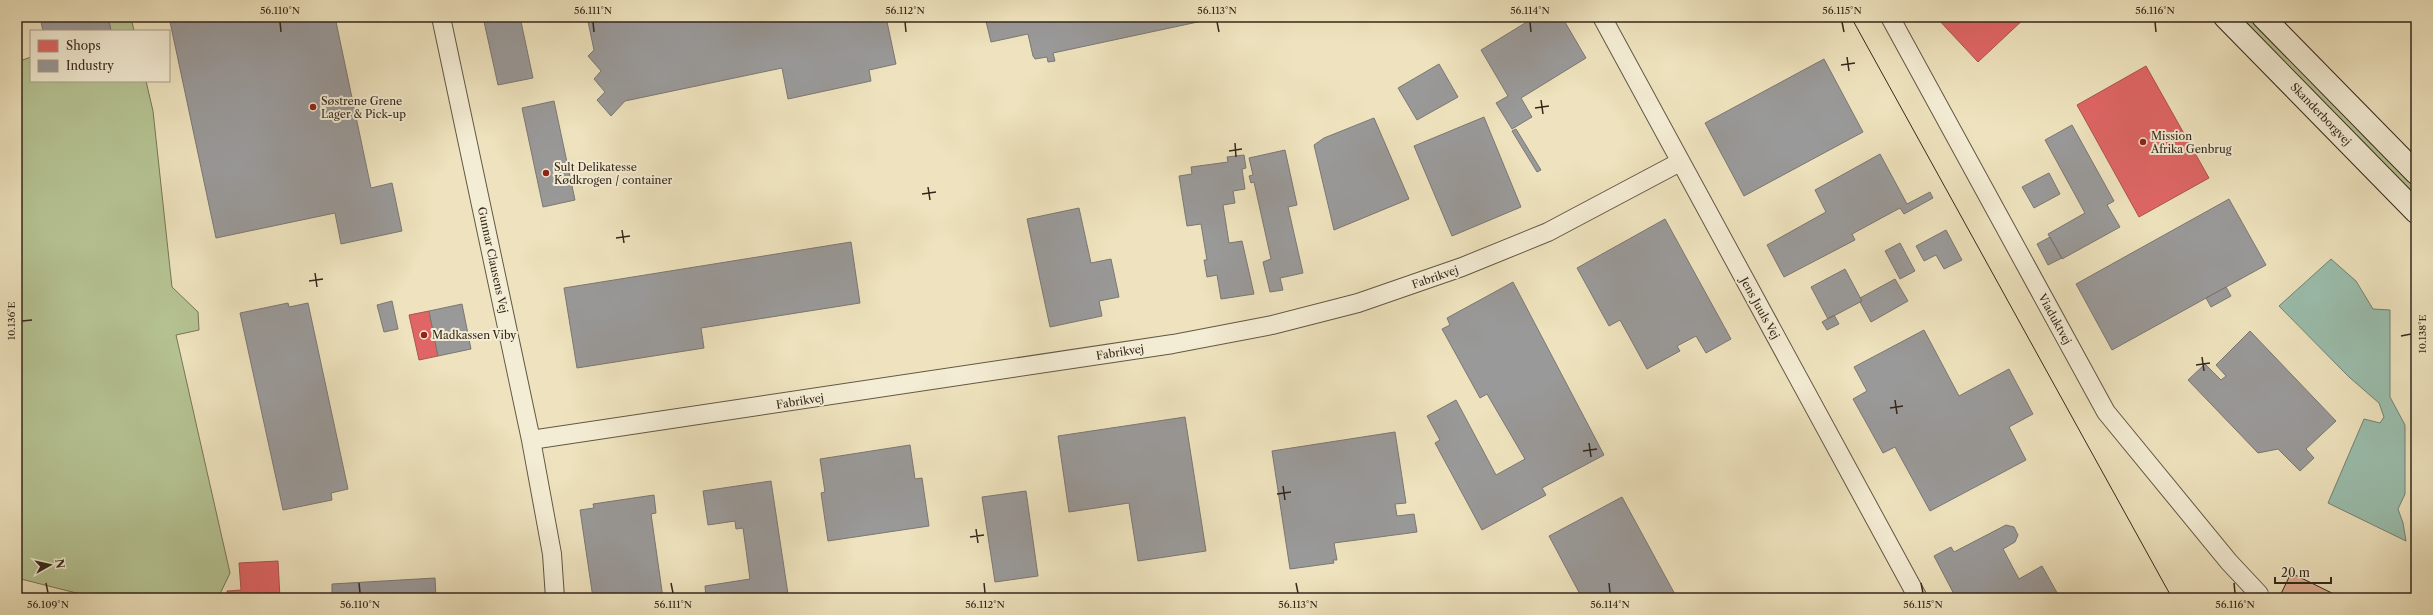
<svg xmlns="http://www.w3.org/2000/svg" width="2433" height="615" font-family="'Libre Caslon Text',serif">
  <rect width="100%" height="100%" fill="#eee3be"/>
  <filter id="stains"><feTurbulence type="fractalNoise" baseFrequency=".005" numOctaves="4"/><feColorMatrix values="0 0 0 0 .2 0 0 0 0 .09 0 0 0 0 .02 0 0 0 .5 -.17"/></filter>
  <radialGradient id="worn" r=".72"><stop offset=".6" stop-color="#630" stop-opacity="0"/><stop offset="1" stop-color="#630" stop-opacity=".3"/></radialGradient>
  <path fill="#b6c494" stroke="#767658" d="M108,17H131L134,31H111Z
    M2239,17H2248L2416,188V198Z
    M31,57V81H146L153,111L172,287L198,312L199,330L176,335L230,573L218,598H96L17,578V62Z"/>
  <path fill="#9abead" stroke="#728273" d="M2331,259L2356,281L2373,309L2390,310V397L2405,425V494L2398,509L2403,523L2406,541L2328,503L2364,419L2380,423L2384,417L2379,403L2349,377L2279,306Z"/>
  <path fill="#e06666" stroke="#ad5350" d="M1936,17H2026L1978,62Z
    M2146,66L2209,178L2139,217L2077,105Z
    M429,311L438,356L419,360L409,315Z
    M278,561L280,598H227V591L241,590L239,563Z"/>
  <path fill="#999" stroke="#7b7773" d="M40,17H108L111,31H43Z
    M169,17H335L371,188L392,183L402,231L341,244L335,213L216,238Z
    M483,17H520L533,78L498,85Z
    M587,17H886L896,64L869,70L871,81L788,99L782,68L625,101L611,116L597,100L605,92L594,79L601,71L588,56L594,50Z
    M985,17H1221L1053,53L1055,61L1048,62L1047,57L1035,59L1033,56L1028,34L991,42Z
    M1535,17H1562L1586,58L1521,98L1532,117L1512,129L1496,103L1508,96L1481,50Z
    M1824,59L1863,132L1744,196L1705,123Z
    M1439,64L1458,97L1417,120L1398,88Z
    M554,101L575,200L543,207L522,108Z
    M1484,117L1521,207L1452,236L1414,146Z
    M1374,118L1409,199L1334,230L1314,145L1324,138Z
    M2072,125L2114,201L2107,205L2120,227L2062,259L2048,234L2085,213L2045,140Z
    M1516,129L1541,170L1537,172L1512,131Z
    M1285,150L1297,205L1288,207L1303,273L1280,278L1283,290L1270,292L1263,262L1271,259L1254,182L1251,183L1249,176L1253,175L1249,158Z
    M1880,154L1907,204L1930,192L1933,198L1904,214L1900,208L1852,234L1855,240L1784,277L1767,245L1826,212L1815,190Z
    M1244,155L1246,168L1242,169L1245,189L1233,191L1235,203L1223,205L1229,243L1242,241L1254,294L1221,299L1217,275L1207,277L1204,260H1207L1201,224L1187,226L1179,176L1192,174L1191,167L1228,162L1227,157Z
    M2049,173L2060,194L2034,208L2022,187Z
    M2229,199L2266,265L2112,350L2076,284Z
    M1079,208L1091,263L1111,259L1119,297L1099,301L1102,316L1050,327L1027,219Z
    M1665,219L1731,339L1706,353L1696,336L1677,346L1680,351L1647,369L1620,320L1609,326L1577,268Z
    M1946,230L1962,260L1944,269L1936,255L1924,261L1916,246Z
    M2050,237L2062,258L2048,265L2037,244Z
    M851,242L860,303L701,328L704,348L577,368L564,288Z
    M1900,243L1915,271L1900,279L1885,251Z
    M1845,269L1862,301L1828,319L1811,287Z
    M1895,279L1908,301L1871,322L1860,302L1862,301L1860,298Z
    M1513,282L1604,455L1542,488L1546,495L1482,530L1435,443L1440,440L1427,416L1456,400L1496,475L1525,459L1487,394L1480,398L1442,329L1450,325L1447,318Z
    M2226,287L2231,296L2211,307L2206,298Z
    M392,301L398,329L384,332L377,305Z
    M288,303L289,307L308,303L348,489L331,493L332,500L283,510L240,313Z
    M462,304L471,349L438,356L429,311Z
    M1834,315L1839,324L1827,330L1822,322Z
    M1924,330L1959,396L2009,369L2033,414L2009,427L2026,460L1930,511L1895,447L1883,453L1853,399L1867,391L1854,367Z
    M2250,331L2336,421L2306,449L2314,458L2300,471L2278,449L2258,453L2188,380L2205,364L2221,380L2226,376L2216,365Z
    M1185,417L1206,551L1138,561L1129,503L1069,512L1058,436Z
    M1395,432L1406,503L1395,504L1397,516L1414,514L1417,532L1334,543L1337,560H1333L1334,563L1290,569L1272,451Z
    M910,445L915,479L922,478L929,526L828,541L821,493L825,492L820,459Z
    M771,481L788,594L781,595V598H706L705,586L750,579L743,528L736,529L735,521L708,525L703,491Z
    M1026,491L1038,576L995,582L982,497Z
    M654,495L656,513L651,514L663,598H593L580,510L594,508L593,504Z
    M1622,497L1677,598H1582L1549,536Z
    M2006,525L2014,527L2018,535L2015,542L2003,549L2019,579L2042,566L2060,598H1956L1934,556L1951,547L1954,552Z
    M435,578L436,598H332V584Z"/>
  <path fill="#deae93" stroke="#35281b" d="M2291,573L2338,596L2337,598H2279Z"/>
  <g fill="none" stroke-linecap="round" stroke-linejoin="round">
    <defs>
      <path id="minor" d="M441,17L531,440L552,554L555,598
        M1602,17L1918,598
        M1890,17L2106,412L2229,562L2259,594
        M531,440L1173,344L1272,325L1358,303L1462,267L1548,232L1680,162"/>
      <path id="secondary" d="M2225,17L2416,212
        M2263,17L2416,173"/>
    </defs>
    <use href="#minor" stroke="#635744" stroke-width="20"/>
    <use href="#secondary" stroke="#35281b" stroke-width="24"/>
    <use href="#minor" stroke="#f4edd5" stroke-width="18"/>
    <use href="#secondary" stroke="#f4edd5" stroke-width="22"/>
    <path stroke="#35281b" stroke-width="1" d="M1851,17L2172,598"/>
  </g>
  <path fill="none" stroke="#35281b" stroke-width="1.5" d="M280,22L281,32M593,22L594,32M905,22L906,32M1217,22L1219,32M1530,22L1531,32M1842,22L1844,32M2155,22L2156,32M1847,57L1849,71M1841,65L1855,63M1541,100L1543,114M1535,108L1549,106M1235,143L1236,157M1229,151L1242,149M928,187L930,200M922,194L936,192M622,230L624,243M616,238L630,236M315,273L317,287M309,281L323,279M22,321L32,320M2401,336L2411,334M2202,357L2204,371M2196,365L2210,363M1895,400L1897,414M1890,408L1903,406M1589,443L1591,457M1583,451L1597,449M1283,486L1285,500M1277,494L1291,492M976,529L978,543M970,537L984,535M46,583L48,593M359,583L360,593M671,583L673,593M984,583L985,593M1296,583L1298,593M1609,583L1610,593M1921,583L1923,593M2234,583L2235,593"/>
  <g fill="#8f2418" stroke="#f4edd5" stroke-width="1.5">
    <circle cx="313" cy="107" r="4"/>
    <circle cx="2143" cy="142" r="4"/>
    <circle cx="546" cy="173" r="4"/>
    <circle cx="424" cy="335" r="4"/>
  </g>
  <g text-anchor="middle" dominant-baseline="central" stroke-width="4" stroke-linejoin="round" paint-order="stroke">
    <g font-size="11" fill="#35281b" stroke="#f4edd5" text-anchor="start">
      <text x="321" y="101">Søstrene Grene<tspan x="321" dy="13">Lager &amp; Pick-up</tspan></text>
      <text x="2151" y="136">Mission<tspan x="2151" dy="13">Afrika Genbrug</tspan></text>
      <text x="554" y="167">Sult Delikatesse<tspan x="554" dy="13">Kødkrogen / container</tspan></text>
      <text x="432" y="335">Madkassen Viby</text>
    </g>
    <g font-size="11" fill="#35281b" stroke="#f4edd5">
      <text transform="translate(2321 114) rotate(46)">Skanderborgvej</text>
      <text transform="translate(493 260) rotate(78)">Gunnar Clausens Vej</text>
      <text transform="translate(1435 277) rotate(-19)">Fabrikvej</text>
      <text transform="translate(1760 308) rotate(61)">Jens Juuls Vej</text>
      <text transform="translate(2055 319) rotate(61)">Viaduktvej</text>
      <text transform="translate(1120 352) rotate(-9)">Fabrikvej</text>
      <text transform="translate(800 401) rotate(-9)">Fabrikvej</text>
    </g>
  </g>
  <rect width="2433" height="615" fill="none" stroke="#eee3be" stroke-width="44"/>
  <rect x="30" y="30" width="140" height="52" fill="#f4edd5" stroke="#a89e8b"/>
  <rect x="38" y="40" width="20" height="12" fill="#e06666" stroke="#a89e8b"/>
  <text x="66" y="50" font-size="12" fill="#35281b">Shops</text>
  <rect x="38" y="60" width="20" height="12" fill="#999999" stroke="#a89e8b"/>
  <text x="66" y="70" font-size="12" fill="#35281b">Industry</text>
  <g transform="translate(50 565) rotate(82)" stroke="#f4edd5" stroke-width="3" paint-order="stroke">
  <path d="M0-3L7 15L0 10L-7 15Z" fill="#35281b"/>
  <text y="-6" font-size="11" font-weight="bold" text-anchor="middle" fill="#35281b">N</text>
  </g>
  <path d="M2275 577v6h56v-6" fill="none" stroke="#35281b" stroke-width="2"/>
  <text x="2281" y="577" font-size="12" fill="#35281b" stroke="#f4edd5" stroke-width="3" paint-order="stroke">20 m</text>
  <rect x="22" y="22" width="2389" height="571" fill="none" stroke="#35281b" stroke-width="1.5"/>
  <g font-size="10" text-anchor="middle" fill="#35281b">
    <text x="280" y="14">56.110°N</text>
    <text x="593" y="14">56.111°N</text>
    <text x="905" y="14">56.112°N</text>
    <text x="1217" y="14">56.113°N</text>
    <text x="1530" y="14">56.114°N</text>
    <text x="1842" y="14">56.115°N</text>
    <text x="2155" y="14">56.116°N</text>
    <text transform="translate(11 321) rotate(-90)" y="4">10.136°E</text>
    <text transform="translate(2422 334) rotate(-90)" y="4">10.138°E</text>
    <text x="48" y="608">56.109°N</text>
    <text x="360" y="608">56.110°N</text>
    <text x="673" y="608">56.111°N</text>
    <text x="985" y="608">56.112°N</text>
    <text x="1298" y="608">56.113°N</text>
    <text x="1610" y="608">56.114°N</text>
    <text x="1923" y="608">56.115°N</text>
    <text x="2235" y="608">56.116°N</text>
  </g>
  <rect width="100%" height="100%" filter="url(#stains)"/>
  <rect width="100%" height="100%" fill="url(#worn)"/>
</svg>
